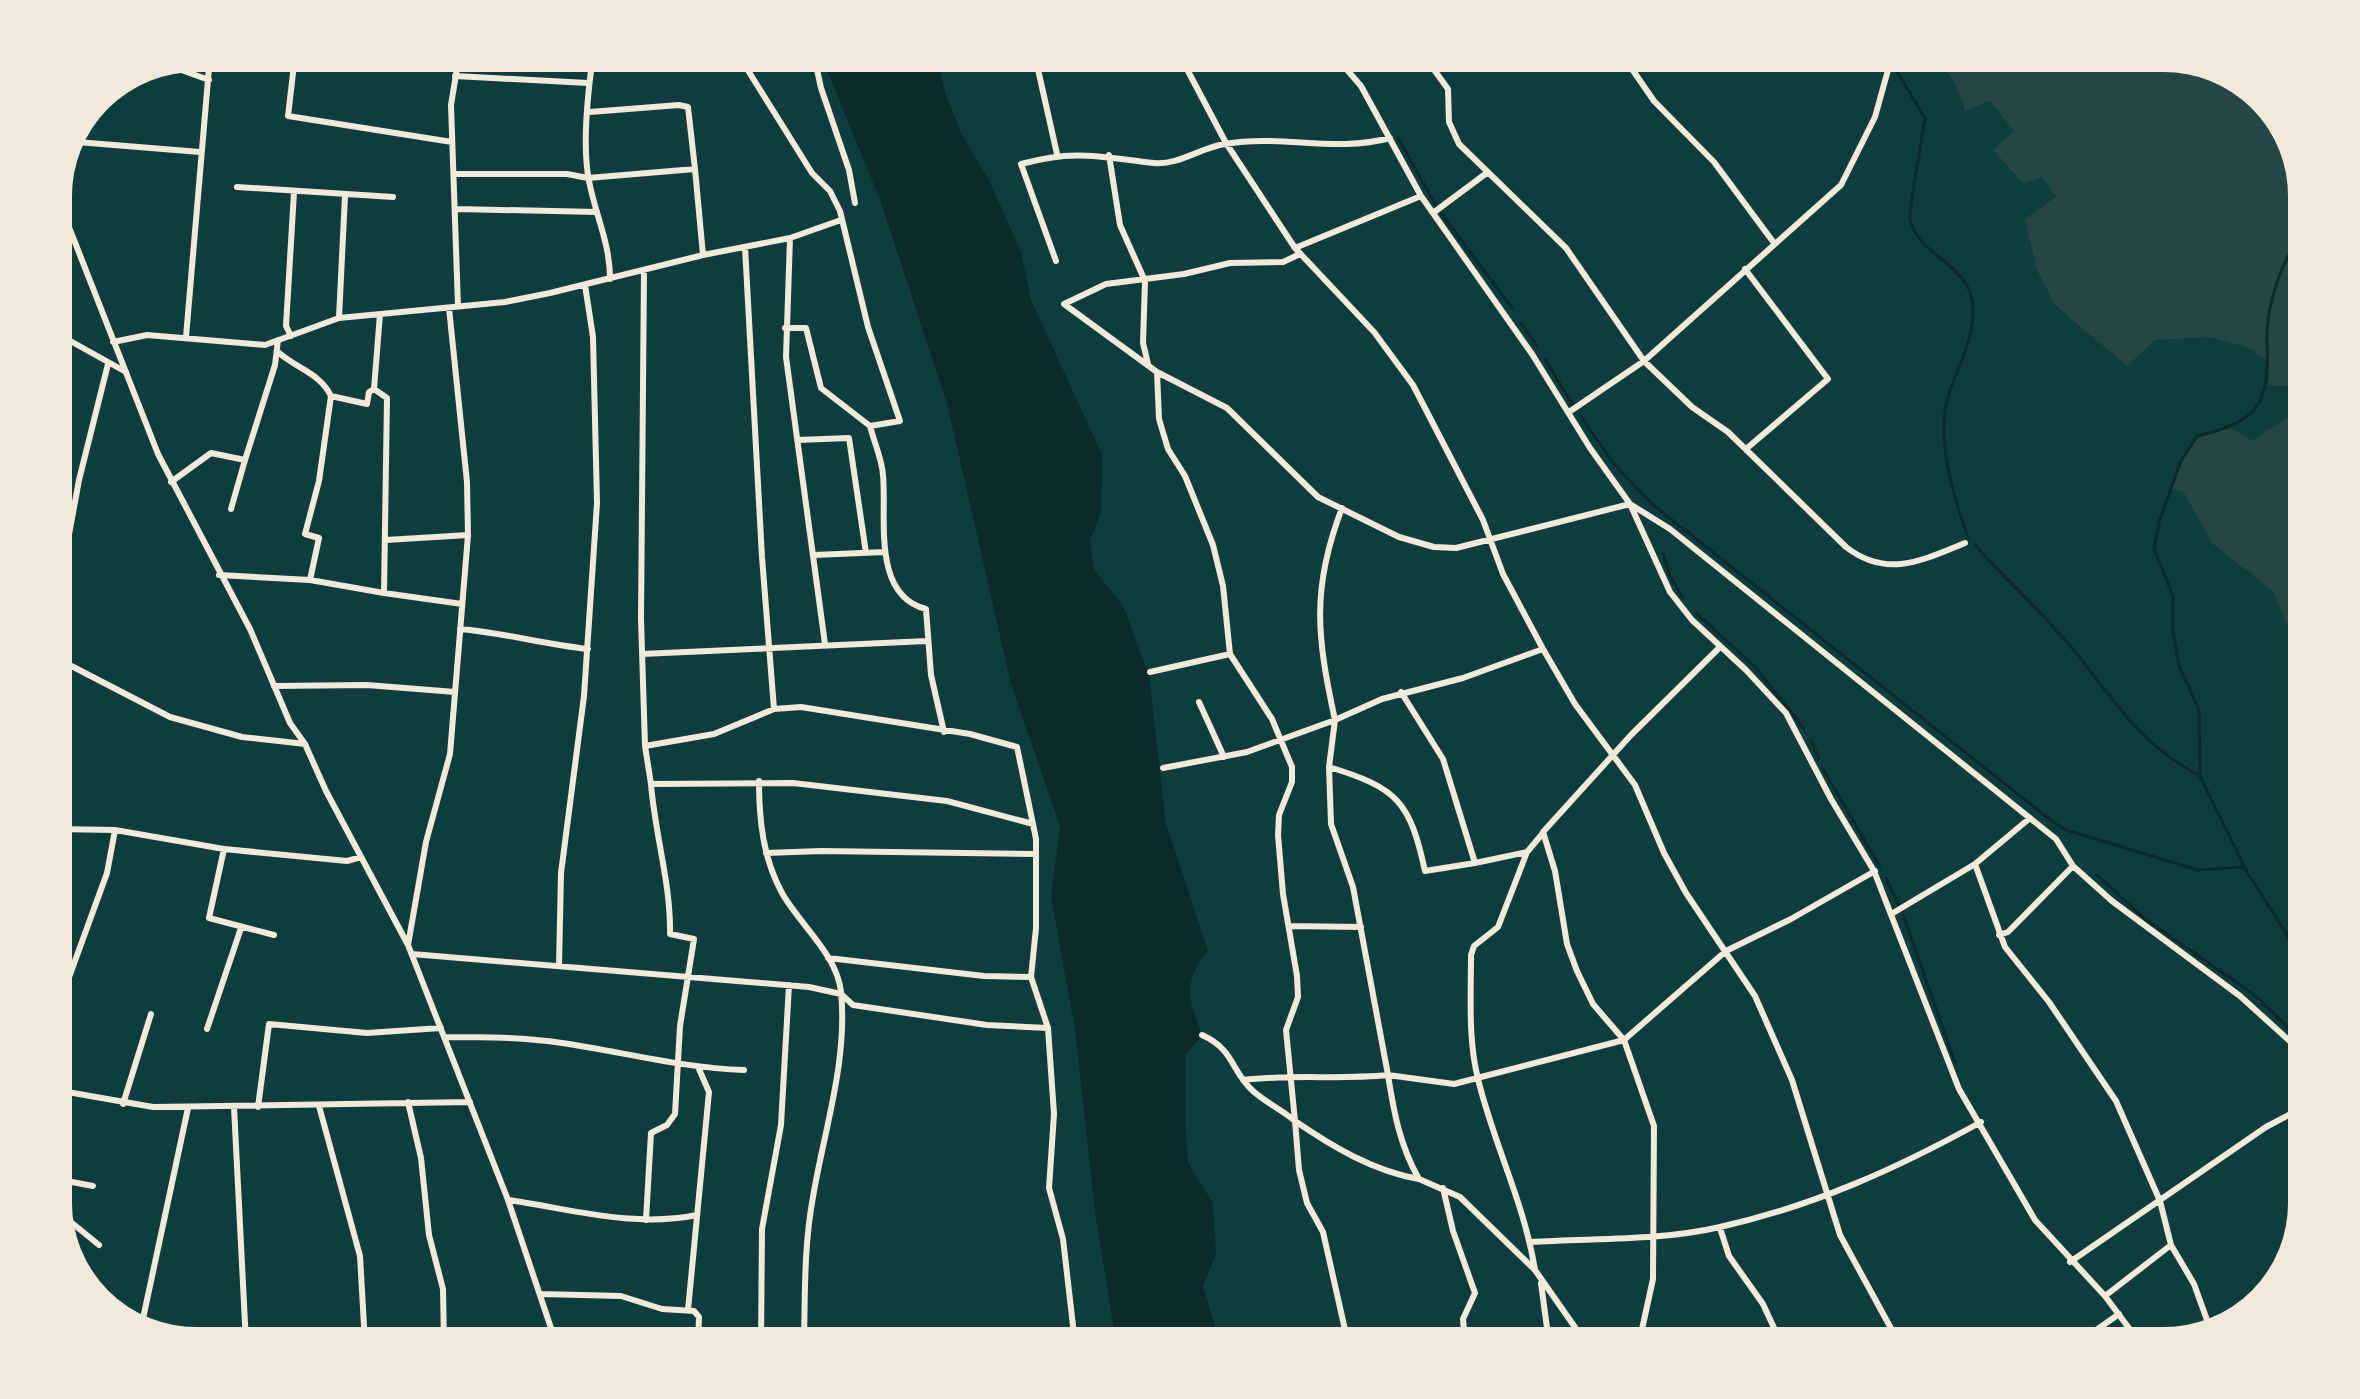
<svg xmlns="http://www.w3.org/2000/svg" width="2360" height="1399" font-family="'Space Grotesk',sans-serif">
  <rect width="100%" height="100%" fill="#0f3d3e"/>
  <path fill="#244646" d="M1936,56H2164L2234,75L2285,126L2304,187V387L2268,385L2269,361L2247,347L2210,337L2155,340L2127,366L2055,305L2037,270L2025,219L2056,197L2042,177L2024,184L1993,150L2014,131L1990,101L1965,111L1957,87Z
    M2298,410L2304,412V664L2273,591L2212,543L2183,491L2171,489L2181,461L2197,436L2231,428L2252,441Z"/>
  <path fill="#0a2a2b" d="M821,56H937L945,92L962,135L991,184L1021,252L1031,300L1103,457L1101,512L1090,541L1094,569L1123,606L1149,675L1166,824L1208,951C1181,984 1189,999 1202,1035L1185,1056V1119L1188,1163L1213,1203L1216,1254L1203,1286L1220,1343H1116L1095,1212L1075,1030L1051,897L1060,826L1011,684L947,403L879,197Z"/>
  <g fill="none" stroke-linecap="round" stroke-linejoin="round">
    <path stroke="#0a2a2b" stroke-width="3" d="M1883,56L1896,70L1925,118C1923,134 1908,213 1910,220C1919,256 1966,263 1972,300C1978,334 1958,364 1949,394C1935,437 1953,496 1968,537
      M1398,138L1436,205
      M1441,213L1512,308
      M2304,242L2296,244C2279,266 2265,314 2267,343C2270,404 2258,422 2197,436L2181,461L2159,522L2154,549L2173,596V632L2179,666L2199,710L2200,776L2247,872L2294,946L2304,976
      M1521,323L1537,346
      M1545,359L1573,405
      M1580,415L1613,463L1652,504L2053,822L2066,830L2198,870L2245,867
      M1975,545C2006,580 2042,612 2072,648C2113,698 2140,745 2200,776
      M1663,553L1669,574L1683,598
      M1696,613L1756,668L1804,729
      M1811,740L1819,759
      M1823,769L1880,867
      M2097,875L2145,919L2252,993L2304,1043
      M1886,878L1899,906
      M1903,915L1955,1062"/>
    <path stroke="#f1e9da" stroke-width="6" d="M295,56L288,116L452,142
      M593,56C588,91 582,146 589,181C596,217 610,243 610,279
      M739,56L812,173L830,191L840,211L868,327L900,421L870,426C874,442 882,459 883,475C887,516 871,595 926,609L931,675L944,732
      M814,56L821,88L849,170L855,203
      M1035,56L1057,154
      M1180,56L1226,143L1295,248L1374,332L1413,385L1483,520L1503,574L1543,649L1575,704L1635,785L1664,853L1686,893L1755,996L1792,1080L1840,1235L1899,1343
      M1335,56L1361,86L1421,196L1532,354L1590,448L1630,504L1670,592L1692,620L1746,670L1786,713L1831,799L1874,871L1959,1089L2035,1220L2105,1296L2140,1343
      M1424,56L1448,89L1449,122L1459,144L1566,248L1644,361L1692,407L1728,432L1846,547C1887,579 1923,560 1965,543
      M1623,56L1654,101L1714,162L1774,243
      M162,63L209,80
      M1347,67L1364,56
      M455,76L588,83
      M590,112L679,105L688,107L695,169
      M77,142L200,152
      M1109,155L1120,225L1145,281L1143,343L1148,364
      M455,174H567L588,178L695,169L703,255
      M237,187L393,197
      M56,194L158,454L250,629L290,723L305,744L326,791L408,945L508,1200L556,1343
      M457,209L597,212
      M1433,213L1488,172
      M790,238L786,357L825,644
      M745,247L762,557L774,709
      M1295,248L1421,196
      M1300,254L1283,262L1230,263L1184,274L1106,284L1064,304L1157,372L1227,408L1318,497L1399,537L1434,547L1456,548L1630,504L1670,529L2056,839L2073,866L2112,901L2240,996L2304,1054
      M1056,261L1021,164C1076,149 1100,157 1154,163C1177,166 1202,147 1225,144C1280,134 1335,153 1390,138
      M1745,269L1828,379L1746,449
      M644,271L641,619L645,746L651,784L793,783L947,801L1033,824L1036,839V928L1031,977L1048,1028L1054,1114L1049,1188L1063,1239L1075,1343
      M458,306L451,105L459,56
      M339,318L345,196
      M785,328H806L821,388L870,426
      M56,333L126,372
      M291,336L286,326L294,192
      M186,337L210,56
      M113,342L147,335L265,345L339,318L505,302L550,293L703,255L790,238L841,220
      M56,350L61,335
      M278,352C297,369 320,373 331,396L367,404L369,392L374,389
      M1157,372L1159,419L1168,449L1185,476L1213,545L1223,586L1230,654L1272,719L1292,767V782L1279,815L1278,835L1283,894L1297,976L1298,997L1286,1030L1295,1121C1282,1110 1265,1102 1253,1091C1230,1070 1235,1050 1202,1035
      M1569,412L1644,361L1841,185L1875,117L1888,70
      M797,440L849,438L866,553
      M171,482L211,453L245,460L275,365L278,340
      M1342,508C1311,589 1317,637 1335,720L1382,699L1463,678L1543,649
      M231,509L245,460
      M386,540L468,535
      M814,555L885,552
      M219,575L310,580L384,593L387,398L374,389L380,314
      M56,576L68,540L79,480L108,364
      M310,580L319,538L305,534L319,481L331,396
      M384,593L462,604
      M460,629C504,633 544,644 588,649
      M642,654L927,641
      M56,658L170,717L242,737L305,744
      M1150,672L1230,654
      M274,686L367,685L455,692
      M1401,692L1443,759L1475,863L1527,852
      M1199,702L1224,757
      M645,746L714,734L774,709L801,707L970,734L1017,747L1033,824
      M1329,767C1398,788 1410,802 1425,871L1475,863
      M1163,768L1247,752L1335,720L1329,767L1331,824L1353,887L1388,1075C1339,1080 1292,1074 1243,1080
      M759,781C759,820 763,858 782,893C800,925 837,954 841,992C848,1060 824,1131 813,1197C804,1245 805,1294 804,1343
      M56,829L115,830L224,849L347,861L361,857
      M224,849L209,918L274,935
      M766,853L821,851L1036,854
      M1975,864L2005,947L2049,1002L2116,1101L2160,1201L2171,1245L2105,1296
      M1893,913L1975,864L2030,818
      M1289,926L1361,927
      M1999,935L2008,932L2073,866
      M408,945L426,842L450,754L468,535L467,482L449,308
      M412,954L809,987L841,994L853,1005L987,1025L1048,1028
      M828,958L984,976L1031,977
      M559,966L561,873L584,696L597,503L593,337L585,285
      M56,1013L107,873L115,830
      M207,1029L241,928
      M445,1037C484,1037 523,1037 562,1043C623,1052 682,1068 744,1070
      M56,1090L153,1107L470,1102
      M408,1102L421,1158L429,1235L443,1289L444,1343
      M123,1104L151,1014
      M319,1106L360,1256L365,1343
      M234,1107L246,1343
      M258,1107L269,1024L367,1033L441,1028
      M56,1179L93,1186
      M1419,1179L1460,1197L1535,1270C1524,1202 1494,1145 1478,1079C1468,1040 1471,996 1471,955L1474,946L1498,927L1527,852L1543,833
      M1443,1188L1453,1231L1475,1293L1463,1319L1465,1343
      M508,1200C571,1209 633,1228 697,1215
      M646,1220L651,1133L667,1125L675,1114L680,1026L694,939L670,934C671,884 655,835 651,784
      M60,1225L64,1221L72,1223L99,1245
      M1720,1228L1729,1256L1763,1304L1781,1343
      M1531,1242C1593,1238 1660,1241 1720,1227C1814,1206 1898,1168 1981,1122
      M2171,1245L2194,1284L2207,1320L2216,1329
      M2070,1262L2266,1127L2304,1107
      M1535,1270L1586,1343
      M1541,1283L1549,1343
      M541,1294L621,1296L662,1309L694,1311L699,1317L698,1343
      M688,1310L709,1092L699,1069
      M141,1328L188,1108
      M761,1343L762,1229L781,1125L789,985
      M924,1343L927,1335L934,1333L1034,1341L1074,1338
      M1348,1343L1323,1232L1307,1203L1299,1170L1295,1121C1333,1147 1373,1171 1419,1179C1400,1146 1394,1113 1388,1075L1454,1084L1624,1040L1726,951L1791,919L1875,871
      M1639,1343L1653,1279L1654,1126L1624,1040L1593,1004L1577,971L1567,944L1555,871L1543,832L1631,735L1720,647
      M2078,1343L2119,1314"/>
  </g>
  <path d="M0 0H2360V1399H0ZM196 70H2164A126 126 0 0 1 2290 196V1203A126 126 0 0 1 2164 1329H196A126 126 0 0 1 70 1203V196A126 126 0 0 1 196 70Z" fill="#f1e9da" fill-rule="evenodd"/>
  <path fill="none" stroke="#f1e9da" stroke-width="4" d="M196 70H2164A126 126 0 0 1 2290 196V1203A126 126 0 0 1 2164 1329H196A126 126 0 0 1 70 1203V196A126 126 0 0 1 196 70Z"/>
</svg>
